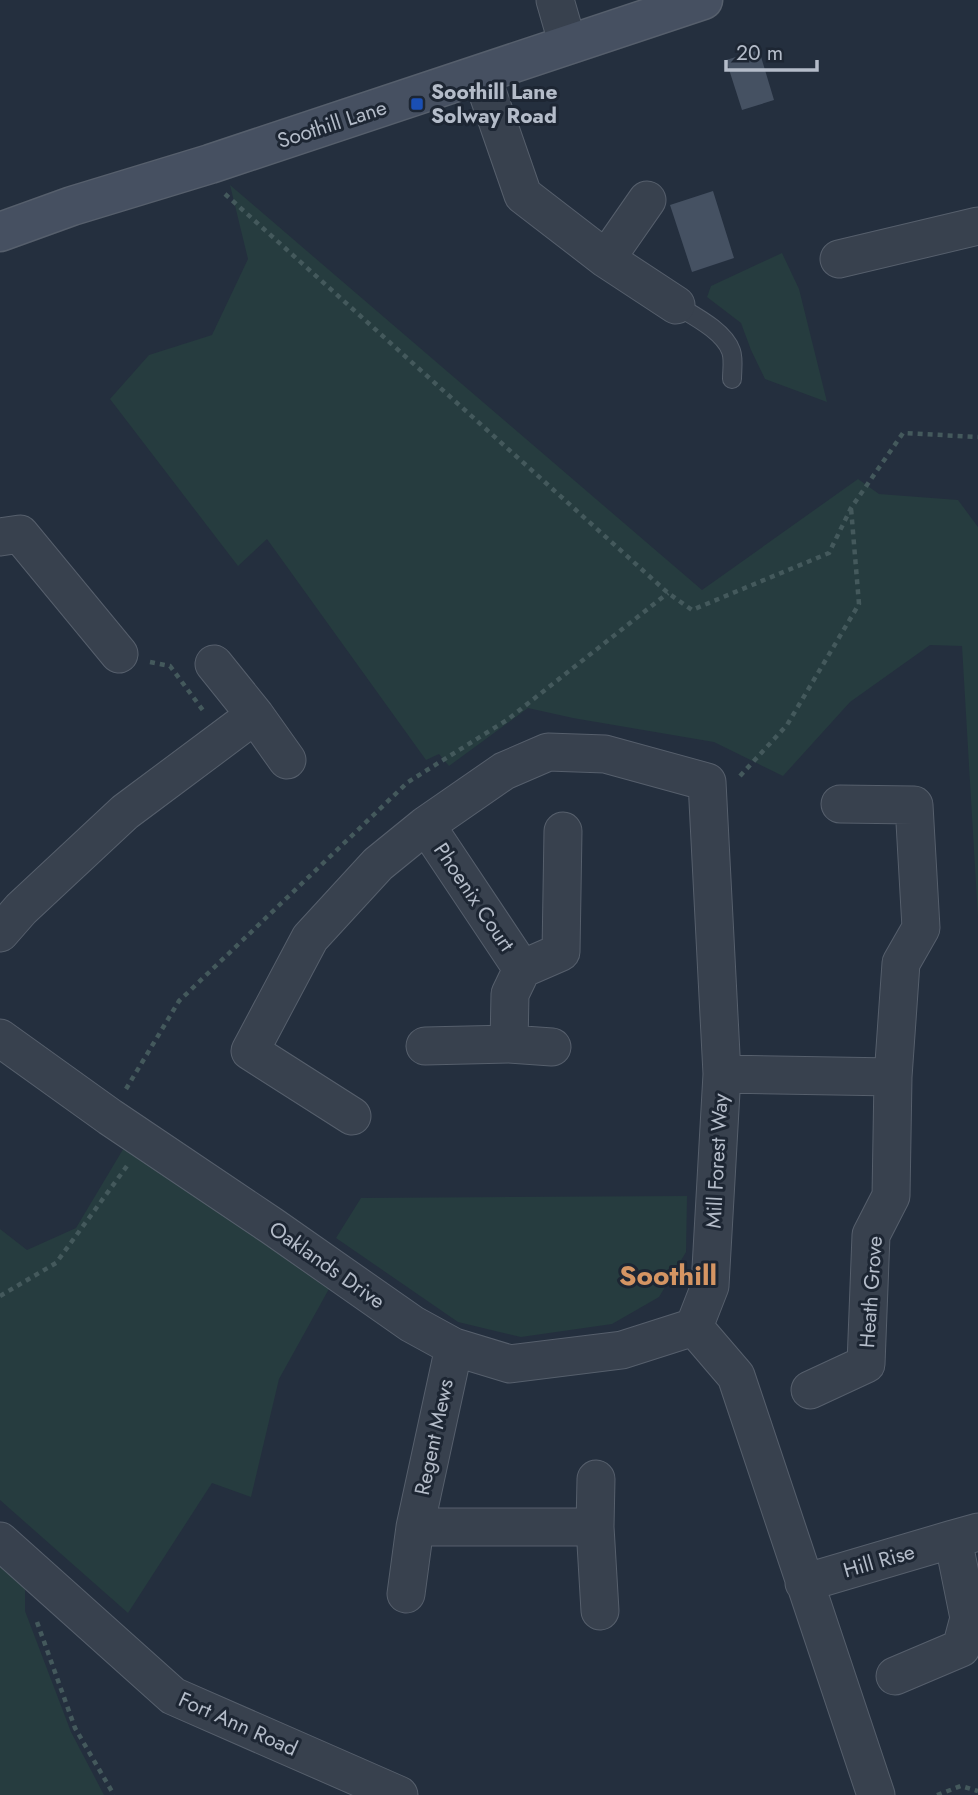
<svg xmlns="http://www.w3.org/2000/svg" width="978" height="1795" font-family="Jost,sans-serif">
  <rect width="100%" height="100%" fill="#242f3e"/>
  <path fill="#263c3f" d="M230,185L702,590L858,479L879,494L958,500L978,527V918L962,646L930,645L850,702L783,776L714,742L573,718L528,708L449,766L439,754L426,760L267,539L238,566L110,399L149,355L212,335L248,259Z
    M782,253L799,289L827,402L765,379L751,350L741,323L707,297L711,286Z
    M125,1146L330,1287L279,1379L251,1497L212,1483L128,1613L0,1500V1229L27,1250L76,1228Z
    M687,1196L686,1252L659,1297L612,1324L521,1337L458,1322L336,1238L361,1198Z
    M0,1557L25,1574V1611L71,1732L104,1795H0Z"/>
  <path fill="#455162" d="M759,50L774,100L742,110L726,60Z
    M713,191L734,258L692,272L670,205Z"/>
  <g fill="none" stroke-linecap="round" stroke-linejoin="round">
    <defs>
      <path id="lane" d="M676,305C694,316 724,331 731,351C734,359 732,370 732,379"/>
      <path id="street" d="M555,0L568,45
        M481,74L523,195L606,259L676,305
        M606,259L647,200
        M839,259L978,226
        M0,537L20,534L119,654
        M214,664L255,715L287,760
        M426,825L522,969
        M0,933L21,909L125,812L255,715
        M0,1038L110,1117L272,1226L412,1324L454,1347L510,1364L622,1350L694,1327
        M509,1044L510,994L522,969L561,952L563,831
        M425,1046L509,1044L552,1047
        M722,1074L893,1077
        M352,1116L250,1051L310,938L378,864L426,825L504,771L548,752L605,754L707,782L722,1074L710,1286L694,1327
        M694,1327L736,1376L876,1795
        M810,1390L866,1364L871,1235L891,1196L893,1077L901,963L921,928L914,805L840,804
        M596,1479L595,1527L600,1611
        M415,1527H595
        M0,1541L173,1696L399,1795
        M804,1583L953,1539
        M406,1594L415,1527L454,1347
        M895,1676L961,1648L969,1618L953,1539L978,1532"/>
      <path id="secondary" d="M0,232L72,206L210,164L703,0"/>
    </defs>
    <use href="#lane" stroke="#565f6c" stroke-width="20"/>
    <use href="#street" stroke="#565f6c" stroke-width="39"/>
    <use href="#secondary" stroke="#565f6c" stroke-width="41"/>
    <path stroke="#44595c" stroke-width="4.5" stroke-dasharray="5 5" stroke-linecap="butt" d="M225,194L668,593L692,610L829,553L851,508L903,433L978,437
      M150,662L170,666L205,713
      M740,776L787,725L859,604L851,508
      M126,1089L179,1001L408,782L507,720L668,593
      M0,1296L56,1263L127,1166
      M37,1622L75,1728L114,1795
      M937,1795L961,1786L978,1791"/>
    <use href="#lane" stroke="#38414e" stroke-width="18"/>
    <use href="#street" stroke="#38414e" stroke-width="37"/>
    <use href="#secondary" stroke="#465061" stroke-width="38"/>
  </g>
  <rect fill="#1a4fb4" stroke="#1d2633" stroke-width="2.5" x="410" y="97" width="14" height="14" rx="3.5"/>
  <g text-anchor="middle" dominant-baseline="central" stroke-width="6" stroke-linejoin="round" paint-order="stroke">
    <g font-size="21" font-weight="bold" fill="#b4bcc9" stroke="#1d2633" text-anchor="start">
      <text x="431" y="92">Soothill Lane<tspan x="431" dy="24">Solway Road</tspan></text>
    </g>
    <g font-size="21" fill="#b4bcc9" stroke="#1d2633">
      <text transform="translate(332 124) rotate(-18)">Soothill Lane</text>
      <text transform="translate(474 897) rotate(56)">Phoenix Court</text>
      <text transform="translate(717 1161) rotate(-87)">Mill Forest Way</text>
      <text transform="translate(327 1265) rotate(35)">Oaklands Drive</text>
      <text transform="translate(871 1292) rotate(-86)">Heath Grove</text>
      <text transform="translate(434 1437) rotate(-78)">Regent Mews</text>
      <text transform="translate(879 1561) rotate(-16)">Hill Rise</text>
      <text transform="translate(238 1724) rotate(24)">Fort Ann Road</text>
    </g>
    <g font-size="28" font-weight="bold" fill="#d59563" stroke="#1d2633">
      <text x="668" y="1275">Soothill</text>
    </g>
  </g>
  <path d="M726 60v10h91v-10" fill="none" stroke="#b4bcc9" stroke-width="3.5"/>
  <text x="736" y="60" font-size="21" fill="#b4bcc9" stroke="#1d2633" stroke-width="5" paint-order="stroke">20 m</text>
</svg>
